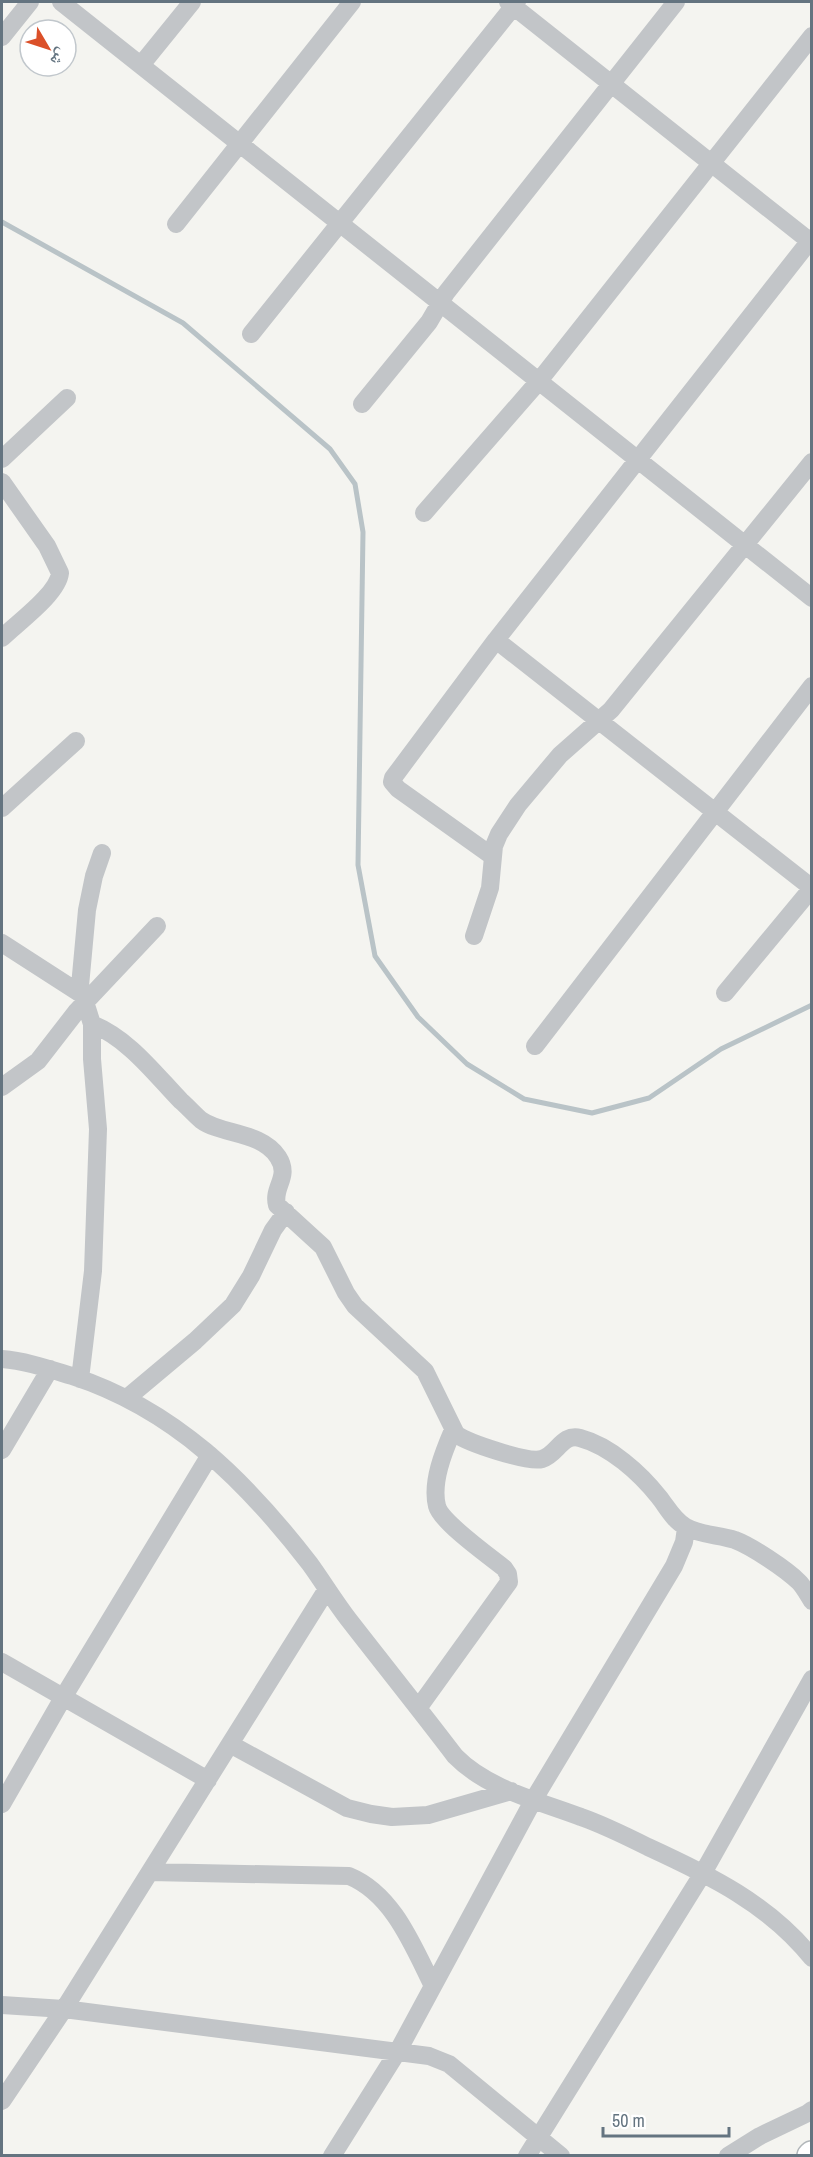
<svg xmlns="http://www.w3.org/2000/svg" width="813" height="2157" font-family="'Archivo Narrow','Noto Naskh Arabic',sans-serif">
  <rect width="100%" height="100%" fill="#f4f4f0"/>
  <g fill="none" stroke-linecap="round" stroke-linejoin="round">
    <path stroke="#b9c3c7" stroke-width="5" d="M2,222L183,323L330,449L355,484L363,532L358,865L375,956L418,1017L467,1064L524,1099L592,1113L649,1098L721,1049L812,1005"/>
    <defs>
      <path id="secondary" d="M811,2156L812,2155"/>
    </defs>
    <use href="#secondary" stroke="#b2b7ba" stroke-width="30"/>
    <path stroke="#c2c5c8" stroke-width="18" d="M61,2L812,598
      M508,2L812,243
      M2,37L30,2
      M141,65L192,2
      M176,224L352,2
      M251,334L517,2
      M362,404L429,322L446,293L676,2
      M2,459L67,398
      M2,482L47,546L60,573C58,594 17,623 2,638
      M424,513L539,381L812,36
      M496,640L812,888
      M2,808L76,741
      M492,856L398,789L392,782L393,778L496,640L812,238
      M474,936L490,888L494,846L499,834L518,805L560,755L611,710L812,462
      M2,943L81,994
      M725,993L812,888
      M92,1024C129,1039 154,1073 181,1101C188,1107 194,1114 201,1120C221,1135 261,1131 278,1157C291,1177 272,1187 277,1205L323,1247L346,1293L355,1306L425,1371L456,1434C468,1443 528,1463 542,1459C557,1455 562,1433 580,1438C610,1446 640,1473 659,1497C667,1507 674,1521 686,1527C700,1535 720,1535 735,1540C751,1546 786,1569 799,1582C804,1587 808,1595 812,1601
      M535,1046L812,686
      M2,1087L38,1061L76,1012L157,926
      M2,1359C26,1361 49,1369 72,1376C174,1409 246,1481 310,1564C323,1582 335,1602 349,1620C384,1665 420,1710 455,1756C487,1789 539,1801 581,1817C604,1825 626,1836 648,1847C709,1875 769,1904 812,1958
      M80,1379L93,1271L98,1129L92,1059V1024L80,986L87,910L94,876L102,853
      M127,1398L195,1341L233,1305L251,1276L273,1230L286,1212
      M2,1450L50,1369
      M2,1662L208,1780
      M419,1707L509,1582L508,1574L504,1568C489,1556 441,1522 437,1506C431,1482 444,1451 453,1430
      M230,1744L347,1808L371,1814L392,1817L428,1815L511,1791
      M2,1804L64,1696L210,1455
      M150,1872L349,1876C393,1894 413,1946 433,1986
      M2,2005L64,2009L429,2056L449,2064L561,2156
      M2,2101L64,2009L327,1589
      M332,2156L398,2051L534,1799L674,1566L684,1542L686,1528
      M527,2156L703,1873L812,1679
      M728,2156L760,2136L808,2113L812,2110"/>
    <use href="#secondary" stroke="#fff" stroke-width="27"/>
  </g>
  <rect width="813" height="2157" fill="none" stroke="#647480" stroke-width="6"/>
  <g transform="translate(48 48) rotate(129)"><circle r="28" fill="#ffffff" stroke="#c1c7cc" stroke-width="1.5"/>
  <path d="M0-4.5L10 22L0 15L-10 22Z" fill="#db5029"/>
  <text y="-9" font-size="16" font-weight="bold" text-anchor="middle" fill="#647480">ش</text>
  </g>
  <path d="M603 2127v9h126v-9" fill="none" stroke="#647480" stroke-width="3"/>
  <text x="612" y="2127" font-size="18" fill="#647480" stroke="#ffffff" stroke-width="4.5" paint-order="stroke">50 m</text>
</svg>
